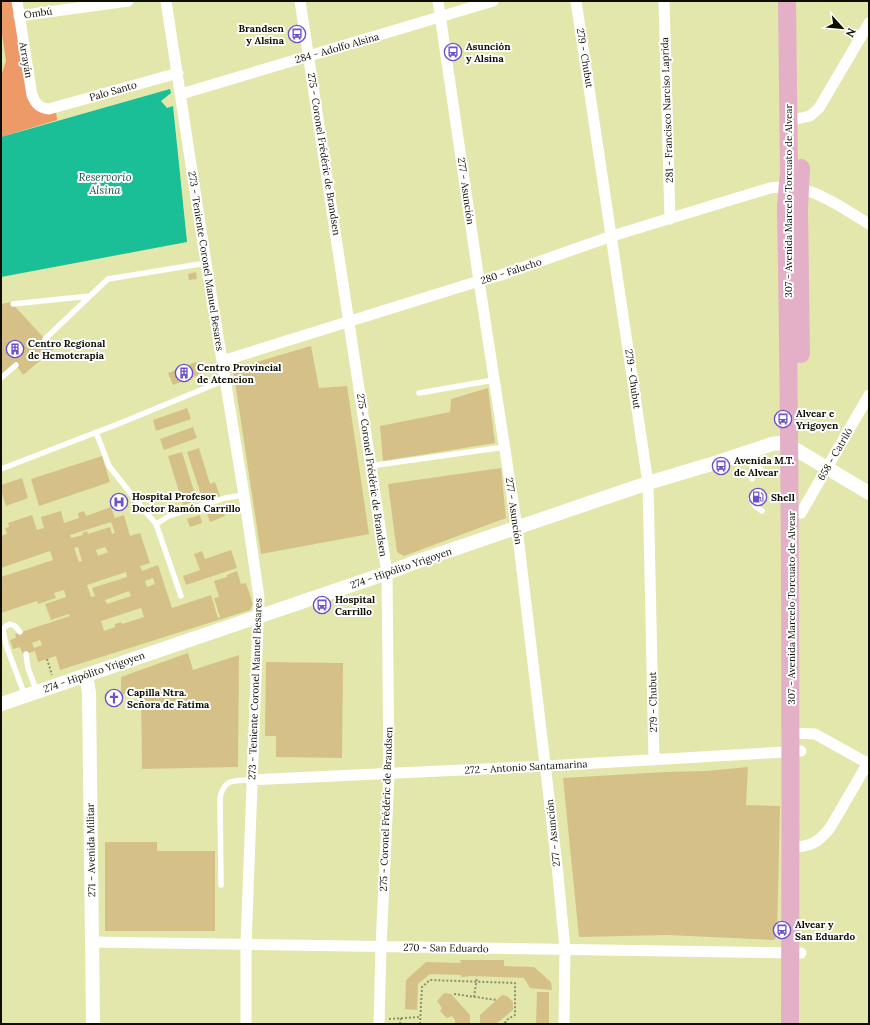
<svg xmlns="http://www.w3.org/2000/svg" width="870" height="1025" font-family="Lora,serif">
  <rect width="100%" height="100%" fill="#e3e7ab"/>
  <path fill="#ed9968" d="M1,1H14L30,95L56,111L57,120L1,137V76L6,61L1,27Z"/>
  <path fill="#1abe97" d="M170,89L171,93L161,101L167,108L173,106L187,242L1,277V137Z"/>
  <path fill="#d5c188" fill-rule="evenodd" d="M196,272L197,279L189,280L188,274Z
    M11,302L54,349L23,375L15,363L1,376V304Z
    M311,346L319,388L347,386L369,534L261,554L233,369Z
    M196,362L201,374L173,385L168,373Z
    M488,388L495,443L383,461L380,426L450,412L451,399Z
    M187,408L191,419L156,431L153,420Z
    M193,427L197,438L164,450L160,439Z
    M199,448L210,484L215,482L220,496L203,501L187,452Z
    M182,452L197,501L183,505L168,456Z
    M102,456L110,482L39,506L31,479Z
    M501,468L506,518L404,556L397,552L388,484Z
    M22,478L28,498L6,506L1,490V485Z
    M221,506L225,516L210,522L206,511Z
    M111,507L115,518L124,515L130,536L140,533L150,563L140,566L142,571L158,565L172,608L211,595L218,618L220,617L214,598L219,597L214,581L227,577V575L237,571L241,584L246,583L253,604L250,610L60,670L56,656L38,662L35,651L23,655L20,647L13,649L10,640L16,638L15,634L70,616L69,614L51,620L45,604L66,597L64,590L54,593L56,598L38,604L37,601L1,613V577L53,560L50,551L1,568V536L7,534L5,528L9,527L8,523L32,515L37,530L44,528L41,517L61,511L64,523L79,518L78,513L84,511L86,516ZM111,522L115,533L112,534L110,527L88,534L87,531L82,533L83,535L71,538L70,535ZM78,547L82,561L79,562L74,548ZM105,547L108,552L98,556L96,550ZM126,572L127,577L92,588L95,596L91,597L87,585ZM153,578L155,584L147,587L145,581ZM129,591L131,596L107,604L105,600ZM141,608L144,617L122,624L121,622L115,624V627L104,631L101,621ZM40,640L42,645L34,648L32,643Z
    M200,515L202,523L190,527L187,519Z
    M231,550L237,568L186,585L183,576L200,570L194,554L202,551L205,559Z
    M188,653L193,670L239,655L238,767L142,769L141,689L121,695V677Z
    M266,662L343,663L342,758L276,757V736H265Z
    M748,767L746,805L780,806L777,936L774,940L668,935L579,937L563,778L665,772L706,771Z
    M105,842H157V851H215V931H105Z
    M460,960H504V966L534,967L551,982L552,990L530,988L524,978L473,976L461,977V975L430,974L418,984L417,1010L405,1009L406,980L426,962L461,963Z
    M537,992H549V1024H536Z
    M444,993L451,994L470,1015V1024H455V1020L452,1016L447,1018L440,1011L442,1008L437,1001Z
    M502,995L507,996L513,1002V1010L496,1024H480V1015Z"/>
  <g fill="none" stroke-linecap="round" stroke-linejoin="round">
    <path stroke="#8f9268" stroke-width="2" stroke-dasharray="2 2" stroke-linecap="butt" d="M47,659L52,675
      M454,994L497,1000
      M474,997L477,977
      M389,1019L420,1017
      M400,1024L401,1018
      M420,1024L422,987L430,980L515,983V1015L508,1019L504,1024"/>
    <path stroke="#fff" stroke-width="5.5" d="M13,304L90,296L108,279L206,263
      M45,339L90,296
      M1,378L16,365
      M419,393L494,380
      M96,432L109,466L143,509L156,524L181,596
      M370,466L505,447
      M1,469L123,422L225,380
      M752,469H761
      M752,479V452
      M751,499L755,506L762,511
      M156,524L169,516L225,498L244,495
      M20,632L15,626L10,624L6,626L3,630L6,645L25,696
      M26,654L28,668L37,692
      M221,885L220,798C224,778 234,781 251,780"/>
    <path stroke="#fff" stroke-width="11" d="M17,1L32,95C36,104 39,108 49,109L178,73
      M166,1L206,263L244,495L259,597L246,945V1024
      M300,1L387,573L389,774L381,947L379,1024
      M438,1L479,281L517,528L557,865L565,949L564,1024
      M576,1L648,483L654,760
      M664,1L670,219
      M19,16L128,1
      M181,94L493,1
      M788,121L810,116L819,108L869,23
      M222,361L479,281L501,275L612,236L770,188C810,182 837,205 869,224
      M801,513L869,395
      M791,733L815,734L869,764
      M251,780L546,766L801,751
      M791,848C810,846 817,844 830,828L869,761
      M92,942L801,953"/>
    <path stroke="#fff" stroke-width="14" d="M86,675L89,693L93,1024
      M1,704L387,573L413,563L648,483L718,462L772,444L780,443L790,446L869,493"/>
    <path stroke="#e3b0c8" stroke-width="18" d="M787,1L789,172L786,206C791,479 791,751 790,1024
      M801,354L799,208L801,168"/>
  </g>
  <defs>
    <symbol id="bus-ring" viewBox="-11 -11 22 22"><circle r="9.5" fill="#fff" stroke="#7051ca" stroke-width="1.5"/><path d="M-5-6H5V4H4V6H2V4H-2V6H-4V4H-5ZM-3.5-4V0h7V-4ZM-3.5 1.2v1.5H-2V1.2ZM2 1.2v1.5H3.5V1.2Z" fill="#7051ca"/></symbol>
    <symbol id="building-ring" viewBox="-11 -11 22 22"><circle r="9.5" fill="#fff" stroke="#7051ca" stroke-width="1.5"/><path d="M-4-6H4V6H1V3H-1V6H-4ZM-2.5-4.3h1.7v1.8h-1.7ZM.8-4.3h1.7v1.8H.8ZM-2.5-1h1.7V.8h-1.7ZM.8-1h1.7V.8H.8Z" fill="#7051ca"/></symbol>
    <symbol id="fuel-ring" viewBox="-11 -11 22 22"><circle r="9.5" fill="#fff" stroke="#7051ca" stroke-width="1.5"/><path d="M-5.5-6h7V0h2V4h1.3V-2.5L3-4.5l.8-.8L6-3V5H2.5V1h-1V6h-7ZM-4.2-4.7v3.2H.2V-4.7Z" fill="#7051ca"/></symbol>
    <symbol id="hospital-ring" viewBox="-11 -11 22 22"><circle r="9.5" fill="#fff" stroke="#7051ca" stroke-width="1.5"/><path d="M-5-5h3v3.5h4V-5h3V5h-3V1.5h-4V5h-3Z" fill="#7051ca"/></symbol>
    <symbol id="church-ring" viewBox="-11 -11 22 22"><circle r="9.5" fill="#fff" stroke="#7051ca" stroke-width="1.5"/><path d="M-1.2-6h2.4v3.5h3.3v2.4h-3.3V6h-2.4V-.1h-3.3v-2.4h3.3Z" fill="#7051ca"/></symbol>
  </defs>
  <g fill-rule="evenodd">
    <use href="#bus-ring" x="287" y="24" width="20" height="20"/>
    <use href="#bus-ring" x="443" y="42" width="20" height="20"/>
    <use href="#building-ring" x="5" y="339" width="20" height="20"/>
    <use href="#building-ring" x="174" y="363" width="20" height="20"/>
    <use href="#bus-ring" x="773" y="409" width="20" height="20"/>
    <use href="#bus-ring" x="711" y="456" width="20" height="20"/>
    <use href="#fuel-ring" x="748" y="487" width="20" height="20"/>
    <use href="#hospital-ring" x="109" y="492" width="20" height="20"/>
    <use href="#bus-ring" x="312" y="595" width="20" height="20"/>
    <use href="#church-ring" x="104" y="688" width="20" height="20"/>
    <use href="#bus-ring" x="772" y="920" width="20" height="20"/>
  </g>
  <g text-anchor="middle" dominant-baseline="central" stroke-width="4" stroke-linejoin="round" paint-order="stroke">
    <g font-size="10" fill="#0d0e00" stroke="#fff">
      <text transform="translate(38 13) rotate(-8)">Ombú</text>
      <text transform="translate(337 48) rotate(-16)">284 - Adolfo Alsina</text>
      <text transform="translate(585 58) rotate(81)">279 - Chubut</text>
      <text transform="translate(26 60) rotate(80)">Arrayán</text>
      <text transform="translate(113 91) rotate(-16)">Palo Santo</text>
      <text transform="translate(667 110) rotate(-92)">281 - Francisco Narciso Laprida</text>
      <text transform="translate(324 154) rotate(81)">275 - Coronel Frédéric de Brandsen</text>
      <text transform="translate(466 191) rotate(82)">277 - Asunción</text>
      <text transform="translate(788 201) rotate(-90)">307 - Avenida Marcelo Torcuato de Alvear</text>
      <text transform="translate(206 261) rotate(81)">273 - Teniente Coronel Manuel Besares</text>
      <text transform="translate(511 271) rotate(-18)">280 - Falucho</text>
      <text transform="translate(633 379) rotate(82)">279 - Chubut</text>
      <text transform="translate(835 454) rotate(-60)">658 - Catriló</text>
      <text transform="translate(372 475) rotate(82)">275 - Coronel Frédéric de Brandsen</text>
      <text transform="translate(514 511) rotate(82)">277 - Asunción</text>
      <text transform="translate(401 568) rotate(-19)">274 - Hipólito Yrigoyen</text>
      <text transform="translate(791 608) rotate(-90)">307 - Avenida Marcelo Torcuato de Alvear</text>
      <text transform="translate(94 672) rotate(-19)">274 - Hipólito Yrigoyen</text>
      <text transform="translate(255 689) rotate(-88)">273 - Teniente Coronel Manuel Besares</text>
      <text transform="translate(653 702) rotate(-91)">279 - Chubut</text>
      <text transform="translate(526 767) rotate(-3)">272 - Antonio Santamarina</text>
      <text transform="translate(386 809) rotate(-88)">275 - Coronel Frédéric de Brandsen</text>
      <text transform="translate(553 833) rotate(-96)">277 - Asunción</text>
      <text transform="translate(91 850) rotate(-91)">271 - Avenida Militar</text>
      <text transform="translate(446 948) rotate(1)">270 - San Eduardo</text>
    </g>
    <g font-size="10" font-weight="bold" fill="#0d0e00" stroke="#fff" text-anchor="start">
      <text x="284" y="28" text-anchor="end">Brandsen<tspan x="284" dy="12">y Alsina</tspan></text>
      <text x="466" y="46">Asunción<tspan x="466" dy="12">y Alsina</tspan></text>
      <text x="28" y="343">Centro Regional<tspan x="28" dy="12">de Hemoterapia</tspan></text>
      <text x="197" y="367">Centro Provincial<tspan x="197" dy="12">de Atencion</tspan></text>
      <text x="796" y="413">Alvear e<tspan x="796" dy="12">Yrigoyen</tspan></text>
      <text x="734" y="460">Avenida M.T.<tspan x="734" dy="12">de Alvear</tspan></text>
      <text x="132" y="496">Hospital Profesor<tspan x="132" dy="12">Doctor Ramón Carrillo</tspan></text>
      <text x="771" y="497">Shell</text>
      <text x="335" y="599">Hospital<tspan x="335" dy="12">Carrillo</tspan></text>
      <text x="127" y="692">Capilla Ntra.<tspan x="127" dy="12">Señora de Fatima</tspan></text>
      <text x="795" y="924">Alvear y<tspan x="795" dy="12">San Eduardo</tspan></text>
    </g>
    <g font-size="11" font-style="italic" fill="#165141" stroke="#fff">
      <text x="105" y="177">Reservorio<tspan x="105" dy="13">Alsina</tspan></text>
    </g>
  </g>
  <rect width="870" height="1025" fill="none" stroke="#0d0e00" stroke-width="4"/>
  <g transform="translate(842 28) rotate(117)" stroke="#ffffff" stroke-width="3" paint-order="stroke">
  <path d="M0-3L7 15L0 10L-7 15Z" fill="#0d0e00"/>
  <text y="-6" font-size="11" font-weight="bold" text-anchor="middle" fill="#0d0e00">N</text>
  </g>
</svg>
